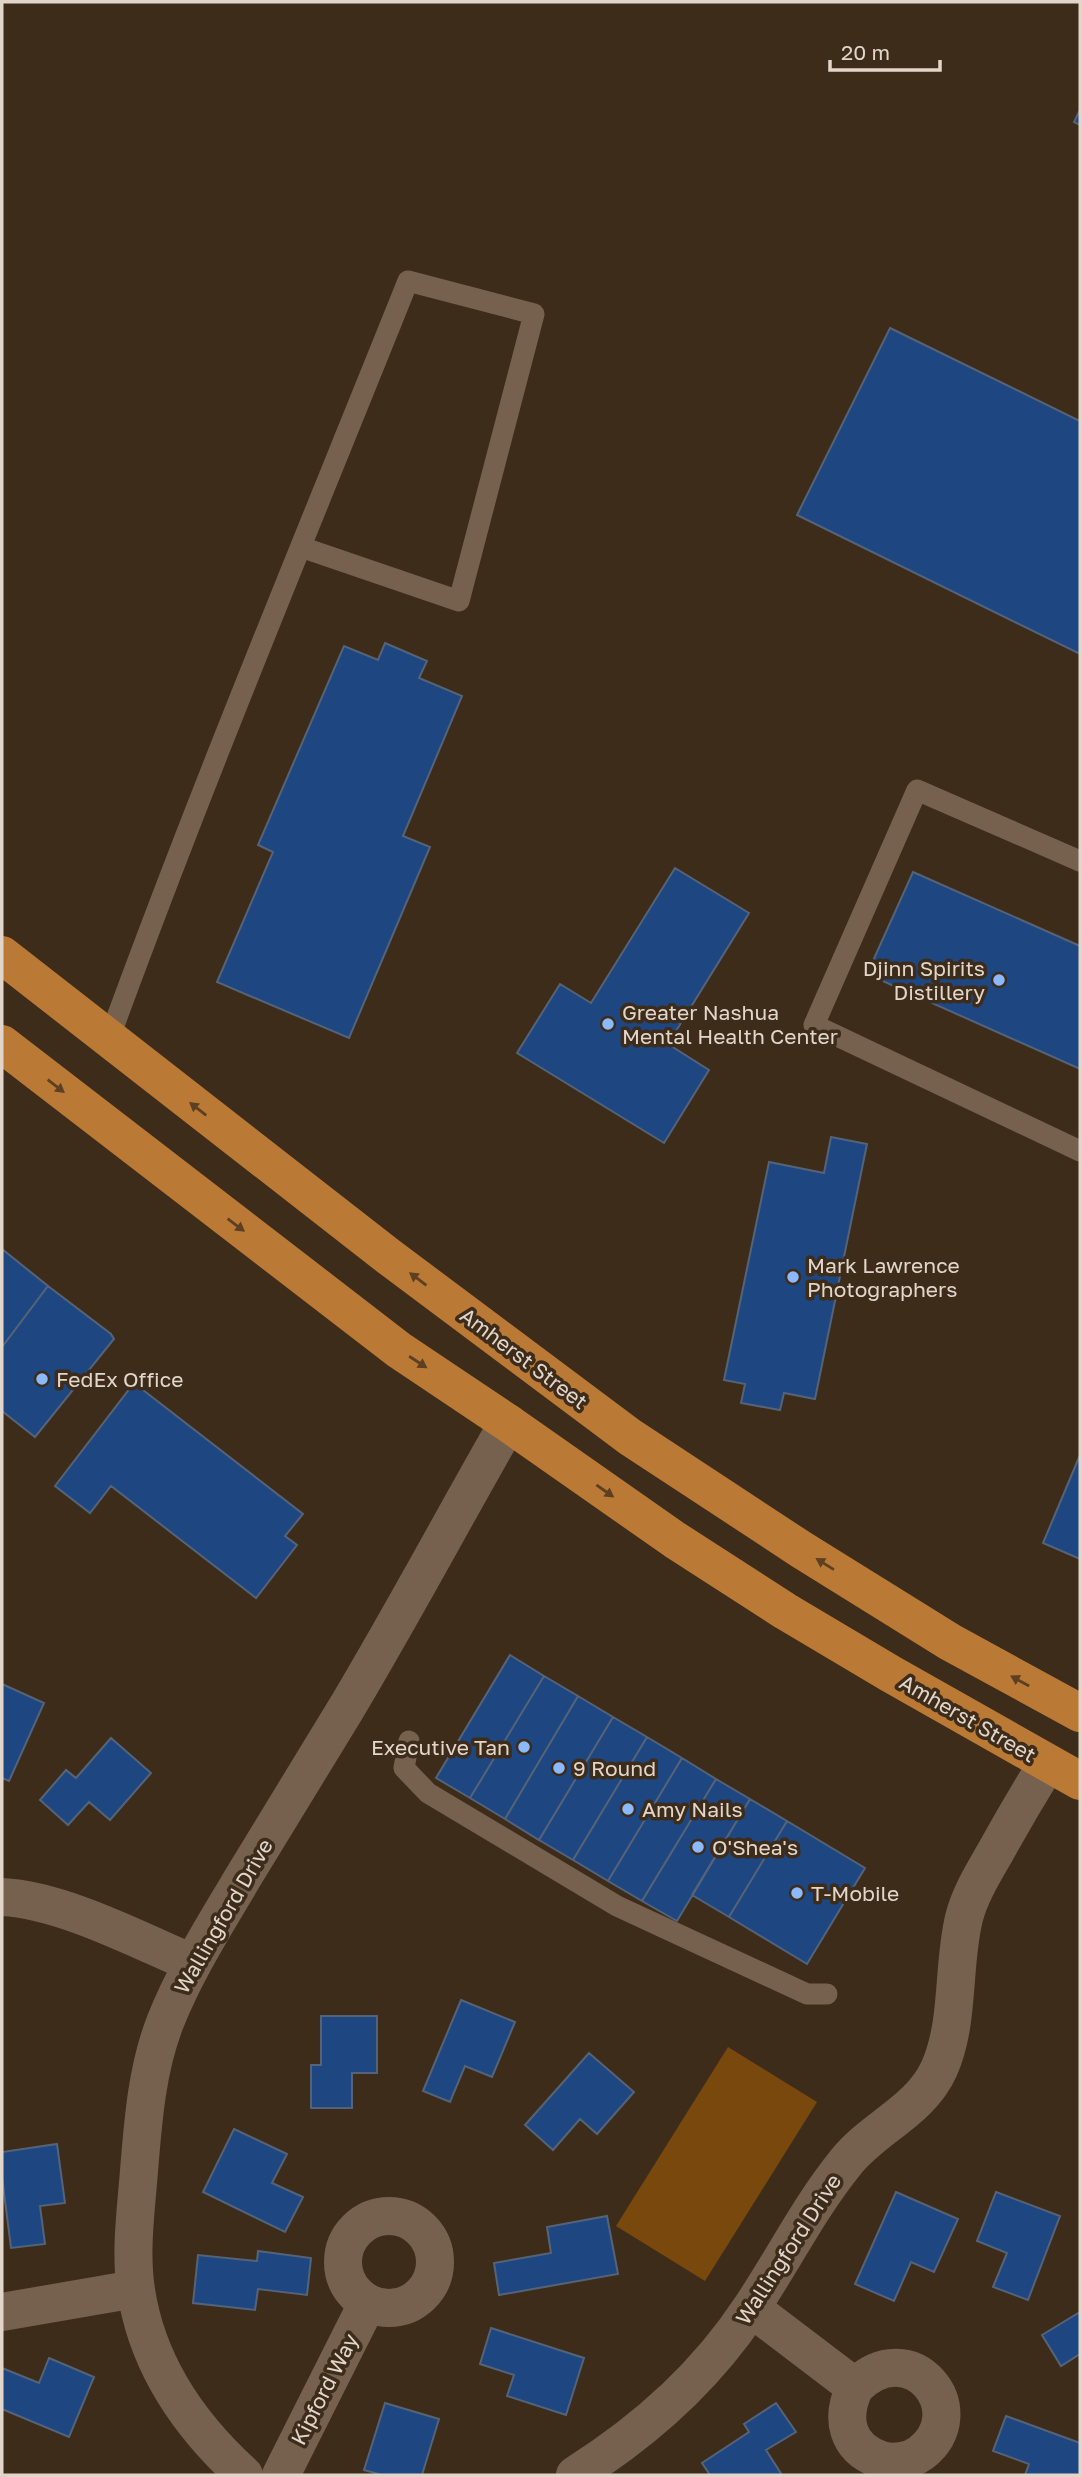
<svg xmlns="http://www.w3.org/2000/svg" width="1082" height="2477" font-family="'Golos Text',sans-serif">
  <rect width="100%" height="100%" fill="#3e2c1b"/>
  <path fill="#79480c" d="M728,2047L817,2102L705,2281L616,2226Z"/>
  <path fill="#1e4782" stroke="#556378" stroke-width="2" d="M1080,110V125L1074,122Z
    M890,328L1080,421V654L797,515Z
    M385,643L427,661L419,678L462,696L403,836L430,847L349,1038L217,982L273,852L258,845L344,646L378,660Z
    M675,868L749,913L668,1044L709,1070L664,1143L517,1053L560,984L591,1003Z
    M913,872L1080,946V1069L867,974Z
    M831,1137L867,1144L815,1399L784,1393L780,1410L741,1403L745,1384L724,1380L769,1162L824,1173Z
    M2,1249L48,1286L2,1347Z
    M48,1286L111,1334L114,1339L35,1437L2,1411V1347Z
    M134,1383L303,1514L285,1536L297,1545L256,1598L111,1486L90,1513L55,1486Z
    M1080,1455V1559L1043,1543Z
    M510,1655L544,1676L470,1798L436,1778Z
    M544,1676L578,1696L505,1819L470,1798Z
    M2,1684L44,1703L9,1781L2,1778Z
    M578,1696L613,1717L539,1840L505,1819Z
    M613,1717L647,1737L573,1860L539,1840Z
    M647,1737L682,1758L608,1881L573,1860Z
    M111,1738L151,1773L110,1820L89,1802L68,1825L40,1800L66,1770L76,1778Z
    M682,1758L716,1779L642,1901L608,1881Z
    M716,1779L750,1799L677,1921L642,1901Z
    M750,1799L787,1821L729,1917L692,1895Z
    M787,1821L865,1868L807,1964L729,1917Z
    M461,2000L515,2022L492,2077L465,2066L450,2102L423,2091Z
    M321,2016H377V2073H352V2108H311V2065H321Z
    M589,2053L634,2092L597,2134L580,2119L553,2150L525,2125Z
    M234,2129L287,2154L272,2183L303,2197L285,2232L203,2192Z
    M57,2144L65,2203L40,2206L45,2244L11,2248L2,2177V2152Z
    M896,2192L958,2219L934,2272L911,2262L894,2301L855,2284Z
    M996,2192L1060,2216L1028,2300L993,2287L1007,2253L977,2241Z
    M607,2216L618,2274L499,2295L494,2263L551,2253L547,2227Z
    M258,2251L311,2258L307,2295L258,2289L255,2310L193,2303L198,2255L257,2261Z
    M1080,2312V2354L1061,2366L1042,2335Z
    M491,2328L584,2358L566,2415L507,2396L514,2375L480,2364Z
    M49,2358L94,2377L69,2437L2,2409V2368L39,2383Z
    M385,2403L439,2419L422,2475H382L364,2470Z
    M776,2403L796,2432L766,2450L782,2475H710L702,2463L749,2432L744,2424Z
    M1006,2416L1080,2443V2475H1025L1029,2464L993,2451Z"/>
  <g fill="none" stroke-linecap="round" stroke-linejoin="round">
    <path stroke="#76614f" stroke-width="21" d="M1080,861L917,790L814,1025L1080,1151
      M109,1039C202,784 307,533 408,281L534,314L459,601L301,547
      M409,1741L404,1768L428,1793L617,1906L807,1994H827"/>
    <path stroke="#76614f" stroke-width="38" d="M2,1897C62,1900 136,1939 192,1963
      M343 2262a46 46 0 1 1 92 0a46 46 0 1 1-92 0Z
      M751,2308L855,2387C840,2418 846,2448 881,2460C894,2464 910,2461 921,2453C975,2411 911,2331 855,2387
      M2,2312L135,2289
      M244,2475C190,2426 147,2364 136,2290C130,2252 136,2210 139,2171C143,2121 147,2067 166,2020C186,1970 215,1925 242,1879C276,1824 310,1768 344,1712C401,1617 453,1519 508,1423
      M281,2475L367,2304
      M575,2475C645,2431 705,2378 751,2308C784,2259 808,2209 846,2162C874,2127 920,2111 939,2069C960,2022 952,1967 964,1918C970,1894 984,1872 996,1851C1012,1822 1029,1793 1047,1764"/>
    <path stroke="#ba7935" stroke-width="38" d="M2,955L388,1256L630,1437L802,1550L950,1642L1080,1713
      M2,1044L399,1350L508,1423L675,1540L785,1611L891,1674L1080,1781"/>
  </g>
  <defs><path id="oneway-solid" d="M-6-.8H1V-3.2L6.5 0L1 3.2V.8H-6Z" transform="scale(1.75)"/></defs>
  <g fill="#5d3f22">
    <use href="#oneway-solid" transform="translate(56 1086) rotate(38)"/>
    <use href="#oneway-solid" transform="translate(198 1109) rotate(-142)"/>
    <use href="#oneway-solid" transform="translate(236 1225) rotate(37)"/>
    <use href="#oneway-solid" transform="translate(418 1279) rotate(-143)"/>
    <use href="#oneway-solid" transform="translate(418 1362) rotate(33)"/>
    <use href="#oneway-solid" transform="translate(605 1491) rotate(35)"/>
    <use href="#oneway-solid" transform="translate(825 1564) rotate(-148)"/>
    <use href="#oneway-solid" transform="translate(1020 1681) rotate(-151)"/>
  </g>
  <g fill="#8bb9fc" stroke="#3e2c1b" stroke-width="2.5">
    <circle cx="999" cy="980" r="7"/>
    <circle cx="608" cy="1024" r="7"/>
    <circle cx="793" cy="1277" r="7"/>
    <circle cx="42" cy="1379" r="7"/>
    <circle cx="524" cy="1747" r="7"/>
    <circle cx="559" cy="1768" r="7"/>
    <circle cx="628" cy="1809" r="7"/>
    <circle cx="698" cy="1847" r="7"/>
    <circle cx="797" cy="1893" r="7"/>
  </g>
  <g text-anchor="middle" dominant-baseline="central" stroke-width="7" stroke-linejoin="round" paint-order="stroke">
    <g font-size="21" fill="#e2d6cb" stroke="#3e2c1b" text-anchor="start">
      <text x="985" y="968" text-anchor="end">Djinn Spirits<tspan x="985" dy="24">Distillery</tspan></text>
      <text x="622" y="1012">Greater Nashua<tspan x="622" dy="24">Mental Health Center</tspan></text>
      <text x="807" y="1265">Mark Lawrence<tspan x="807" dy="24">Photographers</tspan></text>
      <text x="56" y="1379">FedEx Office</text>
      <text x="510" y="1747" text-anchor="end">Executive Tan</text>
      <text x="573" y="1768">9 Round</text>
      <text x="642" y="1809">Amy Nails</text>
      <text x="712" y="1847">O'Shea's</text>
      <text x="811" y="1893">T-Mobile</text>
    </g>
    <g font-size="21" fill="#e2d6cb" stroke="#3e2c1b">
      <text transform="translate(524 1358) rotate(37)">Amherst Street</text>
      <text transform="translate(968 1718) rotate(30)">Amherst Street</text>
      <text transform="translate(223 1916) rotate(-60)">Wallingford Drive</text>
      <text transform="translate(788 2249) rotate(-57)">Wallingford Drive</text>
      <text transform="translate(324 2389) rotate(-63)">Kipford Way</text>
    </g>
  </g>
  <rect width="1082" height="2477" fill="none" stroke="#e2d6cb" stroke-width="7"/>
  <path d="M830 60v10h110v-10" fill="none" stroke="#e2d6cb" stroke-width="3.5"/>
  <text x="841" y="60" font-size="21" fill="#e2d6cb" stroke="#3e2c1b" stroke-width="5" paint-order="stroke">20 m</text>
</svg>
